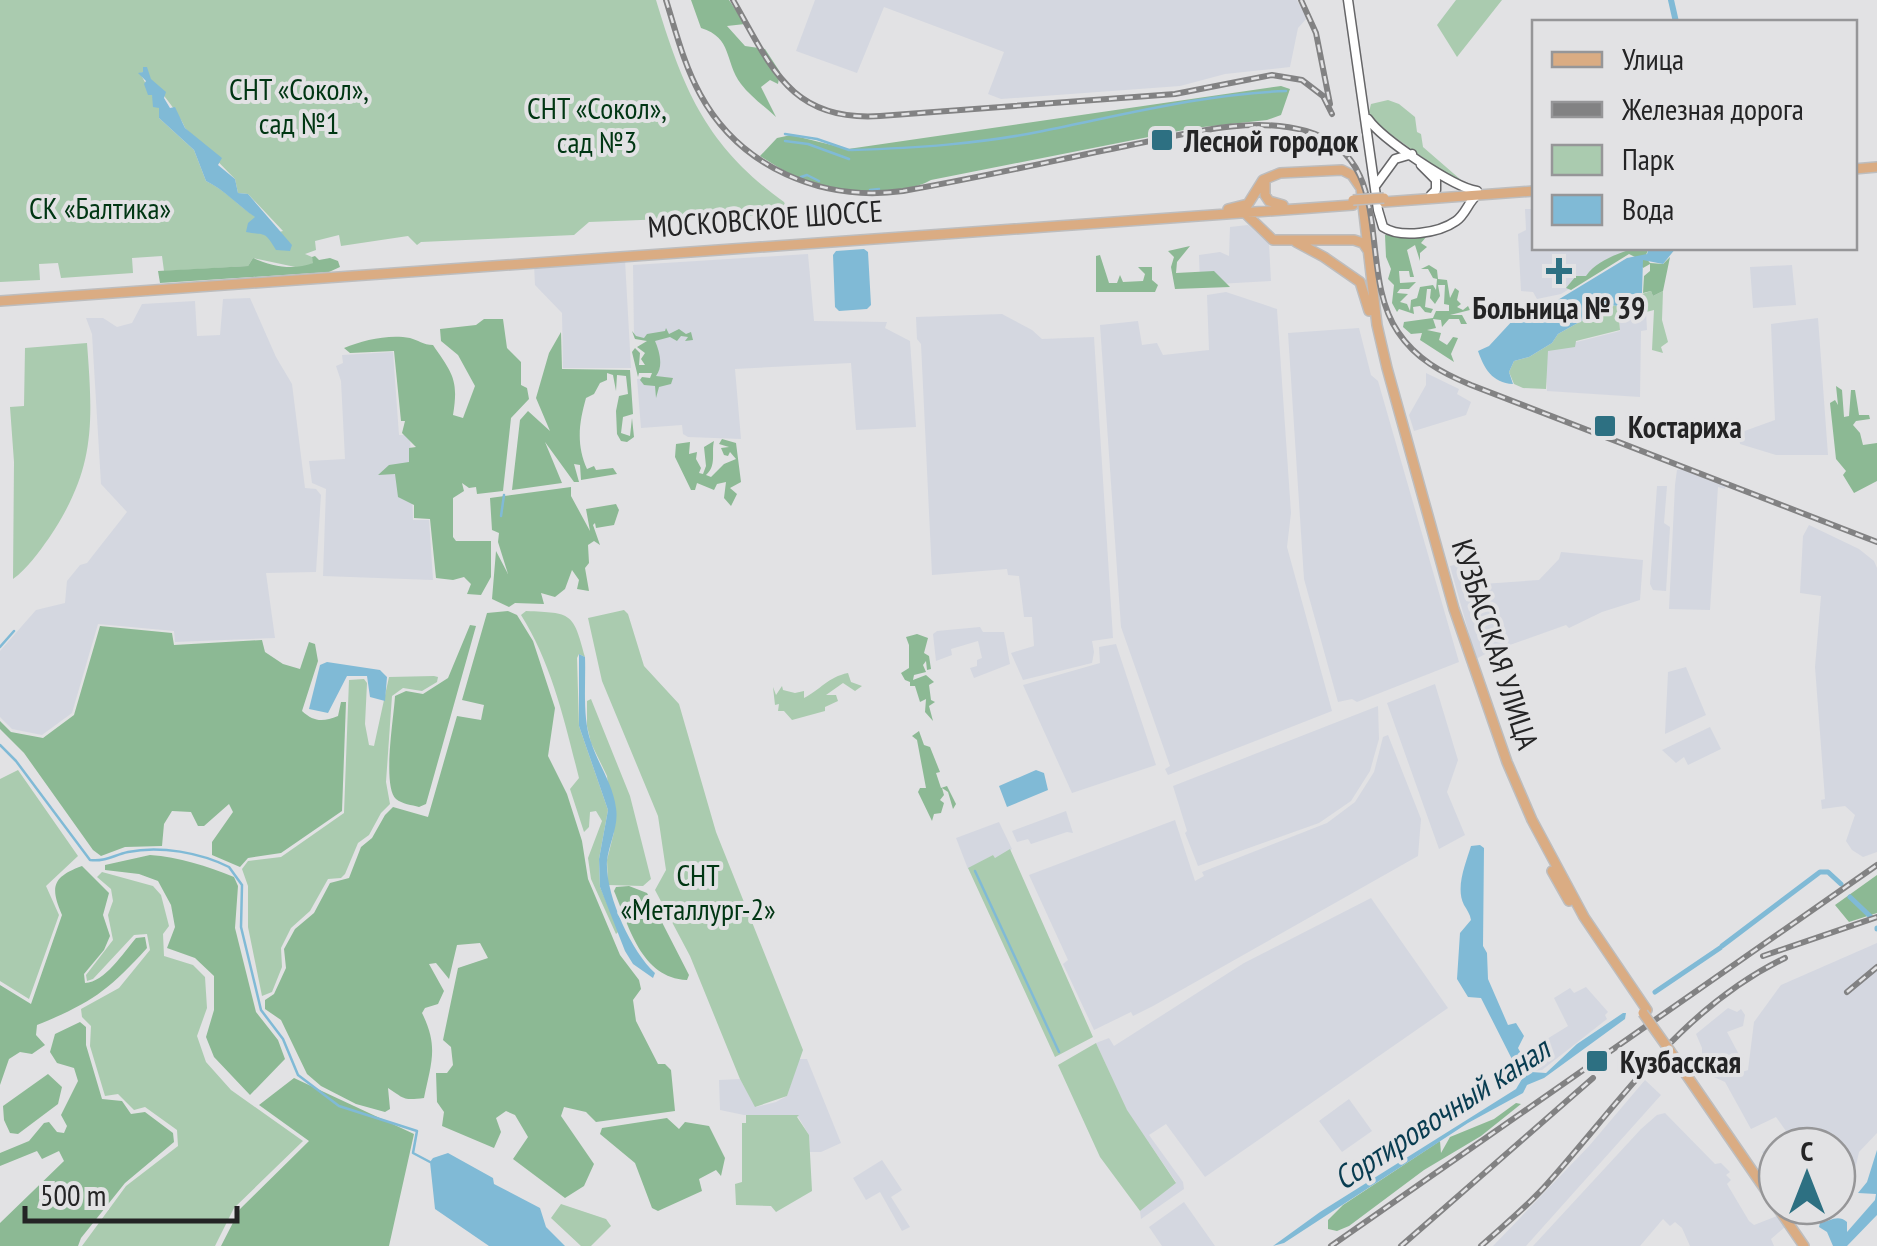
<svg xmlns="http://www.w3.org/2000/svg" width="1877" height="1246" font-family="'PT Sans Narrow',sans-serif">
  <rect width="100%" height="100%" fill="#e2e2e4"/>
  <path fill="#d4d7e0" d="M815,0H1297L1307,18L1298,28L1290,67L1225,74L1180,86L1001,99L988,94L1004,52L884,7L857,73L796,51Z
    M1534,206V248H1633V251L1561,294L1537,299L1533,292L1521,291L1518,234L1526,230L1525,209H1534Z
    M1248,225L1269,244L1271,281L1200,285L1199,255L1220,252L1229,256L1230,227Z
    M808,254L814,321L887,322L885,328L910,341L916,427L856,430L851,363L735,369L741,439L688,437L683,434L682,425L641,428L637,379L653,378L649,338H634L633,265Z
    M625,260L631,368H563L562,313L535,285L534,265Z
    M1792,265L1796,305L1753,308L1750,267Z
    M1226,292L1277,309L1291,513L1287,547L1332,711L1168,775L1165,769L1170,766L1121,627L1100,325L1138,321L1142,345L1157,343L1163,355L1209,350L1207,295Z
    M250,298L276,357L292,384L305,488L316,489L321,495L316,572L266,573L275,638L175,642L174,631L98,624L72,713L42,735L12,729L0,717V651L36,610L65,603L67,581L80,565L87,563L127,512L101,484L92,334L86,318H103L117,327L132,323L142,304L195,301L197,336L220,335L223,299Z
    M1646,311L1647,330L1641,331L1640,397L1547,391L1545,350L1620,331V320Z
    M1002,314L1032,330L1042,339L1094,337L1113,638L1092,641L1094,652L1092,663L1023,680L1011,653L1034,646L1032,617H1024L1019,576L1008,575L1007,569L932,575L921,344L917,339L916,317Z
    M1818,318L1828,455H1776L1740,444L1739,433L1775,420L1771,324Z
    M1359,328L1371,375L1378,381L1459,662L1357,702L1352,699L1338,702L1304,579L1288,333Z
    M393,352L399,435H410L413,520H429L433,580L323,576L326,489L312,483L309,461L345,459L341,381L336,366L343,363L342,355Z
    M1426,373L1459,389L1457,394L1471,402L1466,415L1414,431L1409,415L1426,385Z
    M1683,469L1726,485L1725,489L1718,487L1710,610L1669,609L1675,485L1677,470Z
    M1657,486H1667L1664,523L1670,527L1666,591L1653,590L1650,584Z
    M1809,525L1859,549L1874,561L1877,568V852L1863,857L1852,850L1846,841L1855,815L1845,806L1822,809L1821,800L1825,799L1815,667L1821,596L1800,593L1803,536Z
    M1561,552L1643,560L1640,600L1602,612L1569,628L1566,625L1487,653L1476,659L1450,566L1461,563L1468,585L1539,580L1559,559Z
    M980,627L983,632H1004L1010,664L974,678L970,668L977,666V660L982,658L978,641L951,649L952,655L936,661L933,634L937,631Z
    M1116,644L1156,765L1072,793L1023,685L1100,663L1099,647Z
    M1686,667L1706,715L1665,734L1668,672Z
    M1435,684L1458,760L1447,792L1465,835L1439,849L1387,703Z
    M1378,706L1379,739L1375,753L1370,771L1351,801L1319,823L1198,866L1185,833L1187,831L1173,786Z
    M1710,727L1721,749L1688,765L1684,757L1676,763L1662,750Z
    M1388,735L1421,819L1418,856L1153,1006L1133,1016L1131,1012L1094,1030L1063,964L1068,960L1029,875L1175,820L1195,881L1204,876L1202,872L1327,823L1355,802L1374,772L1383,737Z
    M1066,811L1073,833L1067,832L1031,844L1028,839L1017,842L1012,831Z
    M999,822L1012,849L1004,855L995,858L993,855L968,869L956,838Z
    M1371,898L1448,1008L1205,1177L1166,1124L1149,1135L1183,1182L1184,1189L1141,1219L1140,1211L1176,1182L1127,1111L1096,1043L1109,1038L1114,1046L1244,963Z
    M1877,943V1133L1859,1152L1854,1174L1844,1188L1837,1187V1146H1777V1171L1762,1152L1786,1131L1776,1117L1751,1129L1725,1082L1714,1077L1702,1059V1048L1696,1034L1728,1008L1737,1012L1741,1009L1745,1015L1743,1026L1727,1032L1744,1064L1742,1072L1748,1070L1754,1022L1781,985Z
    M1586,987L1608,1012L1605,1015L1607,1019L1542,1070L1532,1071L1524,1057L1534,1047L1568,1026L1554,998L1570,988L1574,993Z
    M799,1059H807L841,1143L821,1152H810L809,1135L797,1115H744L720,1110L719,1080L740,1079L756,1107L776,1102L787,1096Z
    M1645,1080L1661,1095L1526,1246H1493L1589,1146Z
    M1349,1099L1372,1131L1342,1152L1319,1121Z
    M1665,1113L1715,1164L1721,1163L1730,1172L1726,1175L1731,1180L1727,1184L1749,1221L1754,1225L1777,1216L1785,1227L1771,1239L1774,1246H1690L1682,1228L1675,1222L1670,1226L1663,1219L1640,1246H1533L1641,1129L1657,1115Z
    M882,1160L902,1190L891,1197L910,1227L902,1231L880,1192L866,1200L853,1178Z
    M1184,1202L1215,1246H1162L1149,1227Z"/>
  <path fill="#aacbaf" fill-rule="evenodd" d="M0,0H656C683,89 706,146 784,202L787,209L784,214L769,215L589,222L574,235L421,242L417,245L408,236L341,246L339,235L315,241L316,250L305,254L312,257L314,263L300,268L253,258L248,266L164,271L162,256L132,258L133,273L61,278L58,263L39,264L40,280L0,282ZM144,72C153,81 182,117 185,128L235,179L238,193L248,194L283,231L267,235L259,231L256,217C238,206 226,190 206,181L194,150L159,118V108L140,73Z
    M1456,0H1502L1457,57L1437,25Z
    M1388,100L1399,104L1415,117L1417,132L1421,134L1423,147L1461,180H1454L1371,120L1369,112L1371,104Z
    M1651,291L1653,296L1663,291L1662,320L1668,342L1661,347L1663,353L1652,350L1654,310L1619,319L1620,330L1576,341L1575,347L1548,351L1546,389L1523,388L1514,384L1509,372L1514,361L1529,357L1552,343L1558,334L1610,305L1619,306L1627,295L1636,296Z
    M87,343C93,424 96,468 49,538C39,552 27,569 13,579L14,462L10,407L24,406L25,348Z
    M624,610L628,614L644,666L679,704L716,832L803,1050L787,1096L755,1107L740,1079L690,956L655,890L666,870L658,816L602,681L588,618Z
    M526,611C572,613 573,612 585,657L579,654L577,658L579,726L608,810L599,859L600,887L619,931L616,934L591,879L588,858L602,821L596,811L590,812L589,827L584,832L570,789L579,778C565,723 552,664 521,615Z
    M848,673L851,682L862,686L855,691L843,683L826,695H836L838,701L825,707V711L792,720L784,711H778L779,704L775,705L773,687L776,695L782,686L783,690L795,693L804,691V698C820,690 828,677 848,673Z
    M434,676L438,677L437,682L422,691L403,688L392,696L386,782L390,804L381,813L369,835L358,843L345,874L341,878L328,879L310,911L291,928L281,948L282,967L272,992L262,996L248,927V886L242,869L248,861L281,857L344,813L349,680L364,679L367,683L365,724L369,745L374,746L389,677Z
    M591,699L630,796L651,879L643,886L608,885L607,860L614,832L607,776L591,743L587,726V701Z
    M18,770L78,856L46,886L59,915L29,999L0,981V779Z
    M1010,849L1093,1037L1055,1057L968,868L993,855L995,858Z
    M102,872L153,886L161,895L169,926L163,934L164,956L193,965L205,977L207,1008L197,1036L206,1062L231,1090L303,1141L234,1208L215,1246H82L126,1186L178,1146L177,1130L145,1107L134,1110L118,1094L105,1096L90,1046L91,1026L82,1017L81,1009L119,988L150,950L147,934L134,935L93,979L87,981L86,975L113,940L108,915L113,901L111,889L97,877Z
    M1096,1043L1127,1110L1176,1183L1140,1211L1100,1157L1058,1065Z
    M746,1115H799L797,1117L809,1135L812,1191L776,1212L771,1206L736,1205L735,1184L742,1182V1123H746Z
    M561,1204L606,1219L611,1226L591,1246H581L551,1218Z"/>
  <path fill="#8cb994" d="M691,0H729L745,24L727,26L745,46L765,49L780,72L778,84L770,80L761,87L776,117C764,106 750,96 741,84C724,61 733,38 701,28Z
    M1281,86L1290,89L1281,115L1267,120L1194,128L931,180C904,195 853,196 823,188C800,182 780,168 760,156L777,138L791,135L848,149Z
    M1440,230L1437,235L1427,236L1421,243L1427,247L1420,253V261L1415,245L1407,250L1414,277H1410L1409,271H1399L1400,283L1416,282L1409,289H1400L1397,293L1408,294L1400,302L1407,304L1410,311L1411,300L1417,298L1420,287L1433,285L1436,290L1437,279L1433,278L1428,269H1421L1429,265L1437,270L1438,279L1447,280L1450,298L1455,288L1459,291L1457,300L1461,304L1457,307L1463,310L1468,306L1470,310L1450,315H1462L1467,324H1461L1459,319H1449L1442,327L1441,320L1433,319L1436,328L1427,330L1441,333L1439,340L1447,345L1453,337L1458,338L1451,354L1454,362L1420,340L1422,333L1411,334L1403,327L1404,322L1433,318L1436,311H1449V305L1444,304L1445,285H1438L1440,296L1435,304L1430,298L1431,289H1427L1425,307L1433,309L1431,313L1425,312L1420,306L1413,307L1414,314L1399,309L1397,312L1392,303L1394,285L1388,279L1391,269L1386,257L1385,235L1408,236Z
    M1190,246L1177,262L1176,273L1214,271L1230,287L1175,289L1171,267L1174,257L1168,251Z
    M1634,248H1649L1645,257L1650,263L1663,264L1670,257L1663,291L1653,296L1651,291L1643,293L1644,276L1650,271V264L1643,268L1637,258L1629,254L1571,290L1566,288L1576,276H1586C1597,260 1618,254 1634,248Z
    M1100,255L1109,283H1117L1120,275L1123,282L1143,281L1145,274L1138,267H1152V280L1158,285L1155,292H1096V256Z
    M315,256L319,260L330,258L338,261L340,267L329,272L160,283L158,271L248,266L253,258C272,266 293,271 313,263L312,257Z
    M484,319H503L507,348L521,362V385L527,388L529,399L511,418L503,491L477,494L476,487L469,488L462,483L464,491L453,498V537L456,541H491V577L481,595L467,594L471,584L464,577L453,580L436,578L430,519L414,518V505L398,497L395,474L378,475L389,465L409,462V448L416,447L402,433L405,421H401L394,351L350,353L344,348C363,340 389,334 410,338C418,340 423,345 433,345C452,373 459,379 453,415L463,418L475,386L458,355L441,341L440,329L476,325Z
    M666,328L669,334L679,329L686,334L691,332L693,340L685,341L688,337L681,336L677,341L670,337L655,341C659,350 664,366 656,376L673,378L671,384L659,387L656,398L655,386L644,385L640,380L642,377L650,378L652,373H639L638,377L632,352L635,348L640,353L639,365H645L641,359L645,353L637,347L647,341L635,339L632,331L636,336L644,338L647,334L665,331Z
    M561,332L562,369L630,370L633,414L623,417L621,433L630,436L632,418L634,437L627,442L621,441L617,434L616,411L619,396L628,394L626,376L617,375L616,391L613,375L607,373V380L600,383L594,394L586,398C579,423 576,444 587,469L594,466L596,470L613,468L617,474L581,480L580,465L574,464L579,482H574L545,442L562,483L512,490L520,420L528,411L550,431L536,398L549,353Z
    M1836,386L1842,390L1844,417L1849,416L1851,390H1855L1859,415H1869L1870,419L1856,421L1853,425L1860,433L1863,445L1877,443V481L1854,493L1843,475L1846,471L1836,459L1830,403L1835,400L1838,405Z
    M722,439L736,443L741,482L730,488L737,494L731,506L724,498L726,482L717,484L714,490L697,483L695,490H691L675,457L676,444L690,442L689,454L697,452L696,459L701,468L699,473L703,474L706,466L704,447L714,441C711,453 717,465 706,475L711,477L724,464L736,459L730,452L728,456L724,455L721,448L729,447L719,444Z
    M571,487V496L590,531L586,509L616,504L619,510L614,525L596,528L595,523L593,525L600,545L594,541L588,545L589,563L585,568L589,591L577,589L579,580L572,570L565,589L555,597L541,593L544,604L515,603L509,607L492,599L496,551L508,574L498,542L499,533L492,530L490,498Z
    M508,611L517,615L533,641L555,708L548,756L567,794L582,841L588,879L620,955L639,980L641,989L633,1000L636,1021L658,1064H665L671,1070L675,1111L596,1122L586,1112L564,1107L561,1116L594,1164L584,1186L565,1198L513,1159L528,1137L515,1115L506,1111L496,1118L501,1132L494,1148L442,1126L444,1112L437,1102L436,1073H447L453,1065L451,1047L443,1040L458,968L488,958L480,943L457,945L449,979L436,963L429,964L444,991L438,1004L425,1008L422,1013C439,1047 431,1063 424,1098C402,1101 404,1098 388,1088L390,1109L385,1112L356,1104L321,1086L307,1074L281,1020L265,1009V1000L274,994L286,968L284,949L295,929L314,913L330,883L349,878L361,847L372,838L385,815L393,807L428,817L457,716L481,720L484,705L462,700L487,613Z
    M470,625L476,626L426,804L419,807C412,805 402,804 396,799C382,786 394,717 395,696L406,691L423,694L448,678Z
    M100,626L172,633L174,645L262,640L265,652L283,664L300,669L309,642L315,644L318,661L302,711C314,722 323,722 338,716L341,702H346L342,811L281,853L248,858L240,867L212,855V842L233,812L229,804L204,826H198L191,812L172,811L164,824L162,846L125,847L101,856L93,850L24,753L0,729V721L11,732L43,738L74,715Z
    M917,634L928,638L924,653L929,656L931,669L927,670L926,661L923,665L926,672L914,675L913,680L926,675L934,682L929,685L931,700L935,702L929,706L933,721L925,712L926,699L920,702L915,686H910V682L905,680L901,673L909,668V645L906,637Z
    M919,731L924,745L930,747L940,772L936,773L941,788L947,786L956,804L953,809L948,792L942,788L944,795L940,800L944,803L941,813L934,814L932,821L918,792L920,788H926L917,740L912,736Z
    M150,855C179,857 207,866 234,877L238,886L235,928L256,1012L278,1040L285,1059L250,1095L214,1057L206,1037L214,1010V976L195,958L167,948L175,927L171,905L158,881L139,874L105,870V865Z
    M82,866L109,893L103,915L110,936L104,950L84,974L85,983C105,982 123,953 136,938L145,937L147,948C108,991 91,1003 37,1025L36,1035L45,1045L32,1054L20,1052L9,1059L0,1085V985L31,1004L62,915C50,887 52,877 82,866Z
    M1877,875V913L1849,922L1835,905Z
    M629,886L647,893L689,975L687,980C641,978 629,926 614,891L616,887Z
    M80,1022L86,1027V1045L102,1099L122,1101L131,1114L145,1112L173,1133L174,1142L125,1183L81,1238L78,1246H0V1223L64,1161L59,1151L42,1159L37,1151L0,1166V1153L29,1141L44,1123L49,1122L57,1132L64,1133L67,1126L61,1115L78,1081L74,1068L57,1063L50,1052L55,1034Z
    M48,1074L62,1087L58,1104L18,1134L10,1133L4,1120L3,1106Z
    M294,1078L414,1134L389,1246H221L240,1209L309,1141L259,1105Z
    M1516,1103L1521,1104L1481,1136L1424,1170L1349,1226L1337,1231L1328,1229V1220L1343,1205L1440,1141L1441,1153L1450,1137L1494,1119Z
    M667,1118L679,1129L685,1122L709,1126L725,1158L721,1176L716,1170L699,1179L702,1191L658,1211L652,1208L635,1163L600,1134L602,1128Z"/>
  <path fill="#80bad6" d="M143,67H147L151,79L166,92L164,98L170,108L175,107L185,128L222,158L218,165L235,179L238,193L248,194L292,245L290,251L276,250C264,230 266,236 246,232L248,223L255,217C237,205 225,190 206,181L194,150L159,118V108L153,107L152,95H148L144,84L146,81L138,73L143,72Z
    M1649,248H1676L1663,264L1643,260L1642,293L1627,295L1619,306L1610,305L1558,334L1552,343L1529,357L1514,361L1509,372L1513,384C1492,383 1484,368 1478,351L1489,346L1514,319L1533,315L1627,258L1647,254Z
    M864,249L868,252L871,305L867,309L839,311L835,307L833,255L836,251Z
    M579,654L585,657C586,684 582,717 591,742C598,764 613,784 616,808C619,826 609,843 607,861C605,894 631,951 655,973L653,978L633,964L625,951L600,887L599,859L608,810L579,726Z
    M327,662L380,670L387,677L385,701L370,697L367,676H347L328,713L309,709L320,665Z
    M1036,770L1044,773L1048,790L1007,807L999,786Z
    M1480,845L1484,848L1483,946L1487,953L1488,979L1508,1025L1516,1023L1524,1036L1518,1048L1531,1072L1546,1073L1577,1044L1623,1013H1626L1625,1019L1544,1078L1527,1085L1523,1093L1468,1123L1284,1243L1273,1246L1320,1212L1516,1089L1522,1079L1481,998L1468,997L1457,979L1460,933L1471,920C1470,914 1467,910 1464,905C1455,887 1466,863 1471,846Z
    M1877,1150V1215L1847,1246H1833L1827,1232L1819,1227L1820,1223C1830,1221 1838,1214 1847,1222V1232L1875,1200L1876,1194L1858,1193L1867,1182Z
    M448,1153L493,1178L494,1184L540,1208L546,1227L565,1246H489L435,1209L430,1162L433,1158Z"/>
  <g fill="none" stroke-linecap="round" stroke-linejoin="round">
    <path stroke="#80bad6" stroke-width="2.5" d="M785,134L817,139L849,150
      M785,141L808,144L849,159
      M851,150C916,148 979,144 1043,131C1123,115 1204,94 1286,91
      M801,177L807,175L819,181
      M870,190L879,189
      M501,516L504,495
      M0,647L14,631
      M0,745L16,761L90,860C105,862 114,855 128,852C160,845 201,853 229,867L242,885L241,927L261,1010L283,1039L298,1075L339,1106L417,1131L413,1153L430,1162
      M975,871L1059,1052"/>
    <path stroke="#80bad6" stroke-width="5" d="M1850,897L1872,918
      M1877,928V929
      M1722,946L1820,872H1828L1841,884
      M1655,992L1720,948"/>
    <path stroke="#80bad6" stroke-width="6" d="M1671,0L1676,22"/>
    <defs>
      <path id="secondary" d="M1348,0L1378,210L1383,227C1401,239 1439,233 1456,221C1466,214 1468,202 1477,195
        M1368,119C1382,139 1453,187 1477,191
        M1421,165L1436,180V190L1431,195
        M1376,185L1395,159L1412,154"/>
      <path id="primary" d="M1854,169L1877,167
        M1265,183V195L1269,201L1283,205
        M1384,202L1534,191
        M1228,209L1248,204L1263,180L1280,173L1342,170L1352,175L1361,188L1377,325L1387,368L1454,609L1507,762L1532,820L1584,917L1647,1010
        M1246,214L1273,240H1354L1363,243L1369,252
        M1296,242L1324,257L1360,282L1369,311
        M0,301L1353,205
        M1552,871L1569,901
        M1670,1051L1804,1246"/>
    </defs>
    <use href="#secondary" stroke="#666668" stroke-width="11"/>
    <use href="#primary" stroke="#bdbdbe" stroke-width="12"/>
    <use href="#secondary" stroke="#fff" stroke-width="8"/>
    <use href="#primary" stroke="#daac83" stroke-width="9"/>
    <defs>
      <path id="rail" d="M666,0C676,32 684,65 700,94C740,168 822,202 903,191C977,178 1052,161 1126,146C1182,135 1250,115 1306,131C1400,158 1355,269 1398,332C1416,359 1442,373 1471,385L1877,542
        M733,0C771,66 790,122 880,116L1175,94L1272,75L1302,80L1323,96L1332,114
        M1301,0L1316,33L1330,104
        M1763,956L1877,917
        M1847,992L1877,967
        M1331,1246L1877,865
        M1401,1246L1593,1078
        M1481,1246C1503,1226 1528,1206 1548,1183C1622,1100 1682,1008 1785,958"/>
    </defs>
    <use href="#rail" stroke="#828283" stroke-width="6"/>
    <use href="#rail" stroke="#e2e2e4" stroke-width="2.5" stroke-dasharray="8" stroke-linecap="butt"/>
    <defs>
      <path id="primary-bridge" d="M1353,200L1384,198
        M1643,1013L1670,1051"/>
    </defs>
    <use href="#primary-bridge" stroke="#bdbdbe" stroke-width="12" stroke-linecap="butt"/>
    <use href="#primary-bridge" stroke="#daac83" stroke-width="9"/>
  </g>
  <g fill="#2d7082" stroke="#e2e2e4" stroke-width="4">
    <rect x="1150" y="128" width="24" height="24" rx="5"/>
    <path d="M1554 256h10v10h10v10h-10v10h-10v-10h-10v-10h10z"/>
    <rect x="1593" y="414" width="24" height="24" rx="5"/>
    <rect x="1585" y="1049" width="24" height="24" rx="5"/>
  </g>
  <g text-anchor="middle" dominant-baseline="central" stroke-width="8" stroke-linejoin="round" paint-order="stroke">
    <g font-size="30" fill="#003613" stroke="#e2e2e4">
      <text x="299" y="88">СНТ «Сокол»,<tspan x="299" dy="34">сад №1</tspan></text>
      <text x="597" y="107">СНТ «Сокол»,<tspan x="597" dy="34">сад №3</tspan></text>
      <text x="100" y="207">СК «Балтика»</text>
      <text x="698" y="874">СНТ<tspan x="698" dy="34">«Металлург-2»</tspan></text>
    </g>
    <g font-size="30" font-weight="bold" fill="#242425" stroke="#e2e2e4" text-anchor="start">
      <text x="1184" y="140">Лесной городок</text>
      <text x="1559" y="307" text-anchor="middle">Больница № 39</text>
      <text x="1628" y="426">Костариха</text>
      <text x="1620" y="1061">Кузбасская</text>
    </g>
    <g font-size="30" fill="#242425" stroke="#e2e2e4">
      <text transform="translate(765 218) rotate(-4)">МОСКОВСКОЕ ШОССЕ</text>
      <text transform="translate(1496 644) rotate(72)">КУЗБАССКАЯ УЛИЦА</text>
    </g>
    <g font-size="32" font-style="italic" fill="#083c50" stroke="#e2e2e4">
      <text transform="translate(1441 1113) rotate(-33)">Сортировочный канал</text>
    </g>
  </g>
  <rect x="1532" y="20" width="325" height="230" fill="#e2e2e4" stroke="#969698" stroke-width="2.5"/>
  <rect x="1552" y="52" width="50" height="15" fill="#daac83" stroke="#969698" stroke-width="2.5"/>
  <text x="1622" y="70" font-size="30" fill="#242425">Улица</text>
  <rect x="1552" y="102" width="50" height="15" fill="#828283" stroke="#969698" stroke-width="2.5"/>
  <text x="1622" y="120" font-size="30" fill="#242425">Железная дорога</text>
  <rect x="1552" y="145" width="50" height="30" fill="#aacbaf" stroke="#969698" stroke-width="2.5"/>
  <text x="1622" y="170" font-size="30" fill="#242425">Парк</text>
  <rect x="1552" y="195" width="50" height="30" fill="#80bad6" stroke="#969698" stroke-width="2.5"/>
  <text x="1622" y="220" font-size="30" fill="#242425">Вода</text>
  <g transform="translate(1807 1176)"><circle r="48" fill="#e2e2e4" stroke="#969698" stroke-width="2.5"/>
  <path d="M0-8L18 38L0 25L-18 38Z" fill="#2d7082"/>
  <text y="-15" font-size="28" font-weight="bold" text-anchor="middle" fill="#242425">С</text>
  </g>
  <path d="M25 1206v15h212v-15" fill="none" stroke="#242425" stroke-width="5"/>
  <text x="40" y="1206" font-size="30" fill="#242425" stroke="#e2e2e4" stroke-width="8" paint-order="stroke">500 m</text>
</svg>
